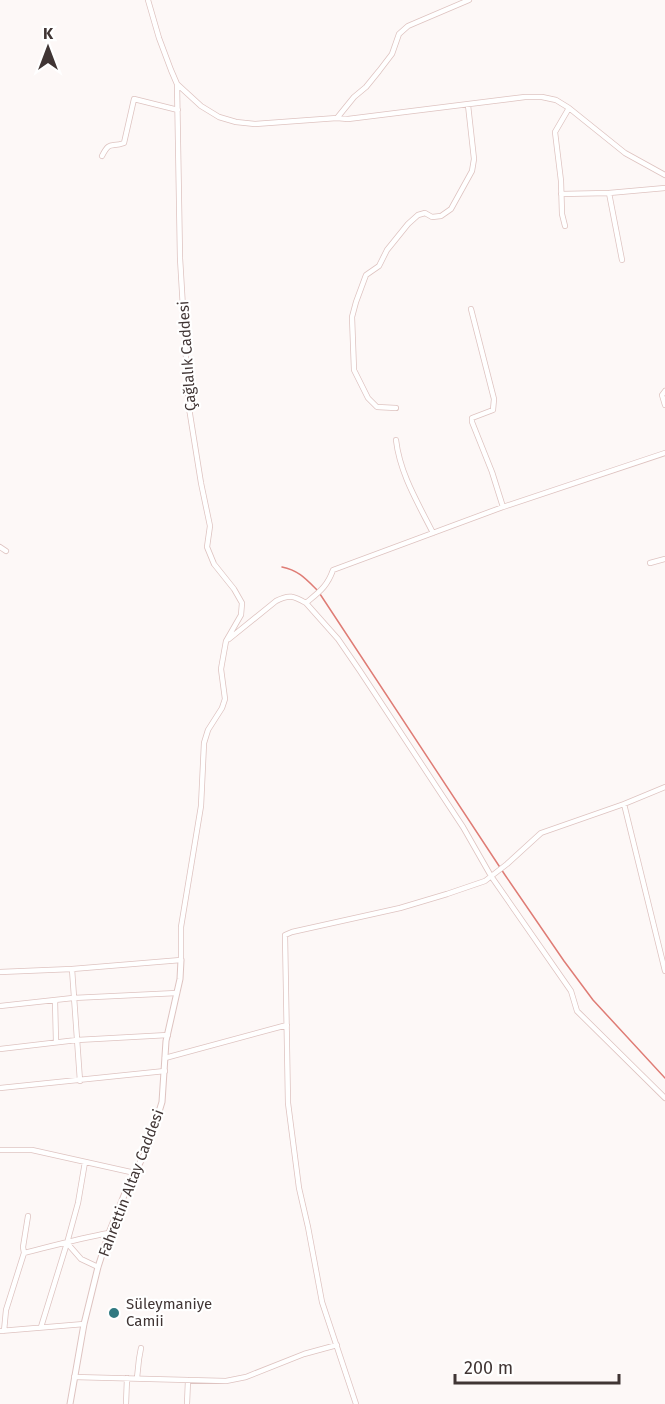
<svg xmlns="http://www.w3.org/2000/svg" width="665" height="1404" font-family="'Fira Sans',sans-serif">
  <rect width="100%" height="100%" fill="#fdf8f7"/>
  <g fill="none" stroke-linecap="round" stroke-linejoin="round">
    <path stroke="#df7c75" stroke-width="1.5" d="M282,567C298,570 306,579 317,590
      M320,594L505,875L564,961L593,1000L665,1078"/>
    <defs>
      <path id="minor" d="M148,0L159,38L171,70L177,84L201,106L219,117L236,122L255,124L337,118L348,119L525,97H542L556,100L569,108L625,153L665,175
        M337,118L354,97L366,87L379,71L392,54L399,34L408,26L422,20L469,0
        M102,156C110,140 111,148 124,143L134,99L178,110
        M609,193L622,260
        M561,194L609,193L665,188
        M565,226L562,214L561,181L555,132L569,108
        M471,309L494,399L493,410L472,418V422L492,472L503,507
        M665,391L662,395L665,405
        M396,408L377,407L368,398L354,370L352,317L356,302L366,275L379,266L387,250L408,224L418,215L425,213L432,217L441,216L451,209L472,171L474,159L468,105
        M396,440C400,474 418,503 433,533
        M0,547L6,551
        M650,563L665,559
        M306,603L338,639L360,671L463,827L491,876L571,991L577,1011L665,1098
        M229,639L276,601C289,594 294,596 306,603C319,592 327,587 333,570L503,507L665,453
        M624,804L665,971
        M72,969L80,1081
        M0,972L72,969L181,960V927L201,806L204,743L208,730L222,708L225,699L221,669L226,641L241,615L242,603L234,589L214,564L207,547L210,526L201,483L189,408L180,258L177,84
        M55,1000L56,1042
        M0,1006L73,998L177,993
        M0,1049L77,1040L168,1035
        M165,1058L287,1025
        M0,1088L165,1071
        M0,1150H32L135,1173
        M67,1243L81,1259L98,1267
        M24,1253C52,1246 81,1238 109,1233
        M41,1327L67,1243L78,1203L85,1162
        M0,1331L84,1324
        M4,1331L6,1310L24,1253L23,1247L28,1216
        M74,1377L226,1381L246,1377L304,1354L337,1345
        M137,1378L139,1359L141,1348
        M126,1404L127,1378
        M187,1404L188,1380
        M356,1404L322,1302L308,1227L299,1188L288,1103L285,935L292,932L400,908L447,894L485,881L507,864L541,833L624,804L665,787"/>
      <path id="tertiary" d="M70,1404L84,1324L98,1267L109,1233L127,1188L148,1147L162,1102L166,1041L180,979L181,960"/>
    </defs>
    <use href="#minor" stroke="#dec3c0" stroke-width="6"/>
    <use href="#tertiary" stroke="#dec3c0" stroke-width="7"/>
    <use href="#minor" stroke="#fff" stroke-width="4.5"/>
    <use href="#tertiary" stroke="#fff" stroke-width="5"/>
  </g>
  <circle fill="#307981" stroke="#fff" stroke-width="2" cx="114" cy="1313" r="6"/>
  <g text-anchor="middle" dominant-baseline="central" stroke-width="4.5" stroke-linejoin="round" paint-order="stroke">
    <g font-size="15" fill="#403534" stroke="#fff">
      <text transform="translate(187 356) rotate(-94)">Çağlalık Caddesi</text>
      <text transform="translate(131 1183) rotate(-69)">Fahrettin Altay Caddesi</text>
    </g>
    <g font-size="15" fill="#403534" stroke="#fff" text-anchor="start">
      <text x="126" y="1304">Süleymaniye<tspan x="126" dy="17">Camii</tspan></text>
    </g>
  </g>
  <g transform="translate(48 48)" stroke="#ffffff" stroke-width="4.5" paint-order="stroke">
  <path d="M0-4.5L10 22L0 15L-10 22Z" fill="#403534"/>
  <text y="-9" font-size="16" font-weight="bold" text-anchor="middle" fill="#403534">K</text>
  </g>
  <path d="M455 1374v9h164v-9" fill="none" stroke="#403534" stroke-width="3"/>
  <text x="464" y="1374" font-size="18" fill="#403534" stroke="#ffffff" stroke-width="4.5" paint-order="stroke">200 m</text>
</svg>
